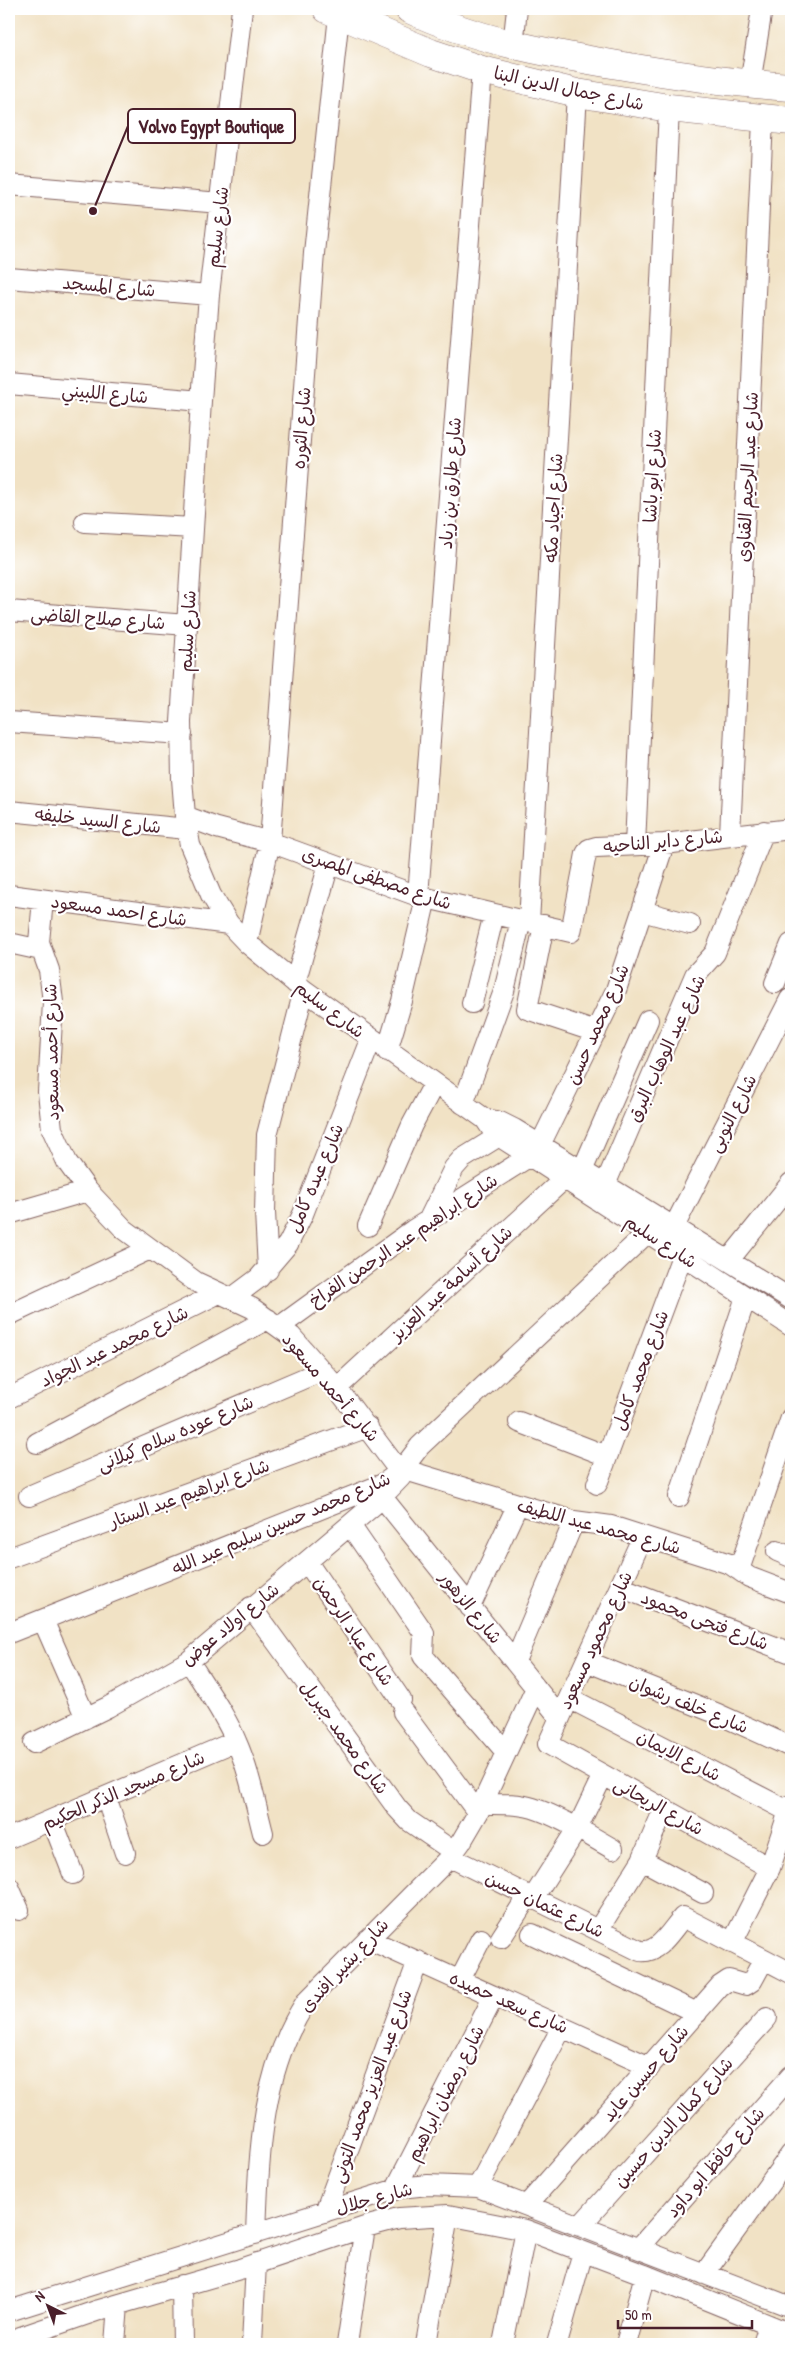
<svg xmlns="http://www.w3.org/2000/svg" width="800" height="2353" font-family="'Patrick Hand','Playpen Sans Arabic',sans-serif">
  <rect width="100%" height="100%" fill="#fff"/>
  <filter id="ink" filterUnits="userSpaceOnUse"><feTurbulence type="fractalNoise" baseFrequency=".02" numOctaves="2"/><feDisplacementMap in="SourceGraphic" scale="10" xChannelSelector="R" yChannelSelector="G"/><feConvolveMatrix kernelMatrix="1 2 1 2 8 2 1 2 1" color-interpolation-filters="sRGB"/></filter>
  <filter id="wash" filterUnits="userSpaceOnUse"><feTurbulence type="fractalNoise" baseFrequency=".0096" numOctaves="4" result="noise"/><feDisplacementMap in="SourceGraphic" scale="20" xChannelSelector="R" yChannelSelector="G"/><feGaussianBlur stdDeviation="1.12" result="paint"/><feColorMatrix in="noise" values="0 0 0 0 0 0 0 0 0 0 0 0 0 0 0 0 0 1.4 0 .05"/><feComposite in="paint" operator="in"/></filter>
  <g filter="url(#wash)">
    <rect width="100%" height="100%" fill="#f1e2c5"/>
  </g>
  <g filter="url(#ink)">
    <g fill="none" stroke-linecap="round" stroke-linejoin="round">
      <defs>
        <path id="minor" d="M242,9L209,295L201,401L181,722L182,779L185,816L190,845L211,895L229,924L247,943L304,990L485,1119L493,1131L505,1140L791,1326
          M513,45L517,9
          M750,84L762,9
          M9,185L220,203
          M9,278L209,295
          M9,384L201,401
          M85,522L193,528
          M9,611L187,625
          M9,722L182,734
          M9,811L187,829
          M185,816L217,828L270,842L418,896L571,932L586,854L589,849L596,847L664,844L791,829
          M730,835L763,120
          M635,845L669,108
          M9,895L229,924
          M418,896L482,70
          M642,911L690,924
          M529,922L577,93
          M544,925L527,1009L596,1032
          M9,943L41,950
          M247,943L270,842L314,253L339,15
          M295,983L329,864
          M775,983L791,944
          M472,1003L494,914
          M387,1051L402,1001L426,898
          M463,1104L504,991L521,920
          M486,1119L500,1122L514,1129L791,1299
          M540,1145L616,990L664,844
          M582,1171L648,1020
          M605,1185L695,975L715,953L764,831
          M9,1214L88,1191
          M428,1221L454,1168L462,1159L499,1136
          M368,1226L412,1125L434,1084
          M674,1227L790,999
          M729,1260L791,1183
          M268,1270L265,1212L267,1135L304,990
          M232,1298L259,1278L288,1244L303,1214L371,1040
          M9,1315L150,1249
          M279,1327L413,1230L530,1156
          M337,1388L564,1179
          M9,1398L219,1293
          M519,1422L607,1456
          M37,1443L268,1319
          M402,1469L574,1521L611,1526L730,1564L749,1577L791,1593
          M597,1484L682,1256
          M29,1496L321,1371
          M382,1497L560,1718
          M679,1497L746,1297
          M350,1525L424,1633L423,1656L506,1752
          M643,1536L548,1744L770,1868
          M777,1551L791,1557
          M9,1558L368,1427
          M307,1562L401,1700
          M739,1570L791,1418
          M620,1587L791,1653
          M251,1607L397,1808L409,1821L454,1852
          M470,1607L518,1504
          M43,1620L86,1718
          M9,1633L383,1484L400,1472L420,1446L647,1233
          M189,1661C205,1687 224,1712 236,1741C249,1770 255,1802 263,1833
          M515,1661L574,1521
          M586,1661L718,1714L791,1747
          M569,1698L790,1812
          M403,1712L478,1813
          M34,1743L108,1707L189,1661L376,1503L401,1477L400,1472L337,1388L291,1336L252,1308L196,1282L124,1229L88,1191L67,1162L52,1129L48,1092L53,1002L49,970L39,942L43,900
          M106,1797L125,1853
          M482,1804C498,1804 517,1803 533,1808C561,1817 588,1835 613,1849
          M52,1820L73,1874
          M9,1838L236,1741
          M450,1857L640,1951C659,1954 671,1930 683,1917L791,1973
          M642,1860L703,1893
          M9,1887L19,1910
          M533,1898L577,1829L603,1775
          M598,1930L642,1860L664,1809
          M532,1934L697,2013
          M501,1938L528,1896
          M368,1939L650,2067
          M732,1943L770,1868L791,1805
          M460,1980L481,1939
          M478,2187L562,2027
          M395,2190L494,1996
          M527,2205L720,1986L729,1980L746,1985L752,1981L764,1959
          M325,2212L418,1961
          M580,2226L767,2018
          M256,2234C259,2154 261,2071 306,2002L450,1857L461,1842L478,1813L536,1688
          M639,2248L791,2076
          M704,2274L791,2154
          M182,2285L183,2344
          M9,2311L400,2188L428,2185L478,2187L791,2307
          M9,2341L99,2310L240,2269L365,2227L399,2218L448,2215L526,2230L645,2275L791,2334
          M115,2344L118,2305
          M252,2344L256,2263
          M347,2344L365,2227
          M426,2344L448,2215
          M503,2344L526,2230
          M557,2344L583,2252
          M626,2344L645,2275
          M763,2344L769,2325"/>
        <path id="secondary" d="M327,9L431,53L482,70L577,93L669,108L791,121
          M409,9C475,40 546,53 618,65C675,75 733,83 791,87"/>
      </defs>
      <use href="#minor" stroke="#846361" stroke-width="22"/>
      <use href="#secondary" stroke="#846361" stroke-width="29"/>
      <use href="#minor" stroke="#fff" stroke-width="20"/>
      <use href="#secondary" stroke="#fff" stroke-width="28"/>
    </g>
  </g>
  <g text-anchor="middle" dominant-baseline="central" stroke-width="4.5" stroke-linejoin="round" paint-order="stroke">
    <g font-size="18" fill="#4a1f2b" stroke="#fff">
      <text transform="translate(569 88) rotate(12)">شارع جمال الدين البنا</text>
      <text transform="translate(217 227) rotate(-83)">شارع سليم</text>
      <text transform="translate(109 286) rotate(5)">شارع المسجد</text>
      <text transform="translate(105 393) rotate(5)">شارع اللبيني</text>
      <text transform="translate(301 428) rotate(-86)">شارع الثوره</text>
      <text transform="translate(652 476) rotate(-87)">شارع ابو باشا</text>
      <text transform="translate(747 477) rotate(-87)">شارع عبد الرحيم القناوى</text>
      <text transform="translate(450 483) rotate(-86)">شارع طارق بن زياد</text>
      <text transform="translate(553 508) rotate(-87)">شارع اجياد مكه</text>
      <text transform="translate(98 618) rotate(4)">شارع صلاح القاضى</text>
      <text transform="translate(187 631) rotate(-87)">شارع سليم</text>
      <text transform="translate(98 820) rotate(6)">شارع السيد خليفه</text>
      <text transform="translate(663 841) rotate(-5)">شارع داير الناحيه</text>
      <text transform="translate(377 878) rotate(19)">شارع مصطفى المصرى</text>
      <text transform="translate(119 910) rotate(8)">شارع احمد مسعود</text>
      <text transform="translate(330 1009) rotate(37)">شارع سليم</text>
      <text transform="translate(597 1024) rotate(-66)">شارع محمد حسن</text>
      <text transform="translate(666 1048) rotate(-65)">شارع عبد الوهاب البرق</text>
      <text transform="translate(51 1052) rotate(-91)">شارع أحمد مسعود</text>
      <text transform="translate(732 1113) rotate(-63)">شارع النوبى</text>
      <text transform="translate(315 1178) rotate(-67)">شارع عبده كامل</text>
      <text transform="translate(403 1240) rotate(-34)">شارع ابراهيم عبد الرحمن الفراخ</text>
      <text transform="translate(661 1241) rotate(33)">شارع سليم</text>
      <text transform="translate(451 1283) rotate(-43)">شارع أسامة عبد العزيز</text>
      <text transform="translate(114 1346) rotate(-26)">شارع محمد عبد الجواد</text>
      <text transform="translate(640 1370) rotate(-69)">شارع محمد كامل</text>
      <text transform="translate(331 1387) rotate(49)">شارع أحمد مسعود</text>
      <text transform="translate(175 1433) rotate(-23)">شارع عوده سلام كيلانى</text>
      <text transform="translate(189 1493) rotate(-20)">شارع ابراهيم عبد الستار</text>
      <text transform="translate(281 1523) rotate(-23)">شارع محمد حسين سليم عبد الله</text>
      <text transform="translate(599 1526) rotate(15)">شارع محمد عبد اللطيف</text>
      <text transform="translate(471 1607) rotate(51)">شارع الزهور</text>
      <text transform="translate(705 1620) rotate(21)">شارع فتحى محمود</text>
      <text transform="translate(230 1624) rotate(-39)">شارع اولاد عوض</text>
      <text transform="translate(354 1631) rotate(56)">شارع عباد الرحمن</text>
      <text transform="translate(595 1640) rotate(-65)">شارع محمود مسعود</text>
      <text transform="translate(689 1704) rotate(22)">شارع خلف رشوان</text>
      <text transform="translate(345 1737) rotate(54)">شارع محمد جبريل</text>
      <text transform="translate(679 1755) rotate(27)">شارع الايمان</text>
      <text transform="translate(123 1790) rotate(-23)">شارع مسجد الذكر الحكيم</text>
      <text transform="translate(659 1806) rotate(29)">شارع الريحانى</text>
      <text transform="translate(545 1904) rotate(26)">شارع عثمان حسن</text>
      <text transform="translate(344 1965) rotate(-47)">شارع بشير افندى</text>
      <text transform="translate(509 2002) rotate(24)">شارع سعد حميده</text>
      <text transform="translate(645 2073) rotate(-49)">شارع حسين عايد</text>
      <text transform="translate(371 2086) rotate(-70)">شارع عبد العزيز محمد التونى</text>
      <text transform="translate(445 2093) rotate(-63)">شارع رمضان ابراهيم</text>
      <text transform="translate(673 2122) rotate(-48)">شارع كمال الدين حسين</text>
      <text transform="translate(715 2162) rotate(-49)">شارع حافظ ابو داود</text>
      <text transform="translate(374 2198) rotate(-15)">شارع جلال</text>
    </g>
  </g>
  <path fill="none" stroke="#4a1f2b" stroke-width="2" d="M93 211L128 126"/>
  <circle fill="#4a1f2b" stroke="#fff" stroke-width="2" cx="93" cy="211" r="5"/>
  <rect fill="#fff" stroke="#4a1f2b" stroke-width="2" x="128" y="109" width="167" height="34" rx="5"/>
  <g font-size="19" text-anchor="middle" font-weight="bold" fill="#4a1f2b">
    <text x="211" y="133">Volvo Egypt Boutique</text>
  </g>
  <rect width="800" height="2353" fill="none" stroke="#fff" stroke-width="30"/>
  <g transform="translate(48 2306) rotate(318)" stroke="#ffffff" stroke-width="4" paint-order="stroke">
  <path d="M0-4L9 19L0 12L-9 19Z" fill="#4a1f2b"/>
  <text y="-8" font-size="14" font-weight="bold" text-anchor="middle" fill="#4a1f2b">N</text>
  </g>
  <path d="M618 2320v8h134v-8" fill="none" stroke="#4a1f2b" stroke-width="2.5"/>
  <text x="625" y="2320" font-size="15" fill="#4a1f2b" stroke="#ffffff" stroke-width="4" paint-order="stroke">50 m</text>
</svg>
